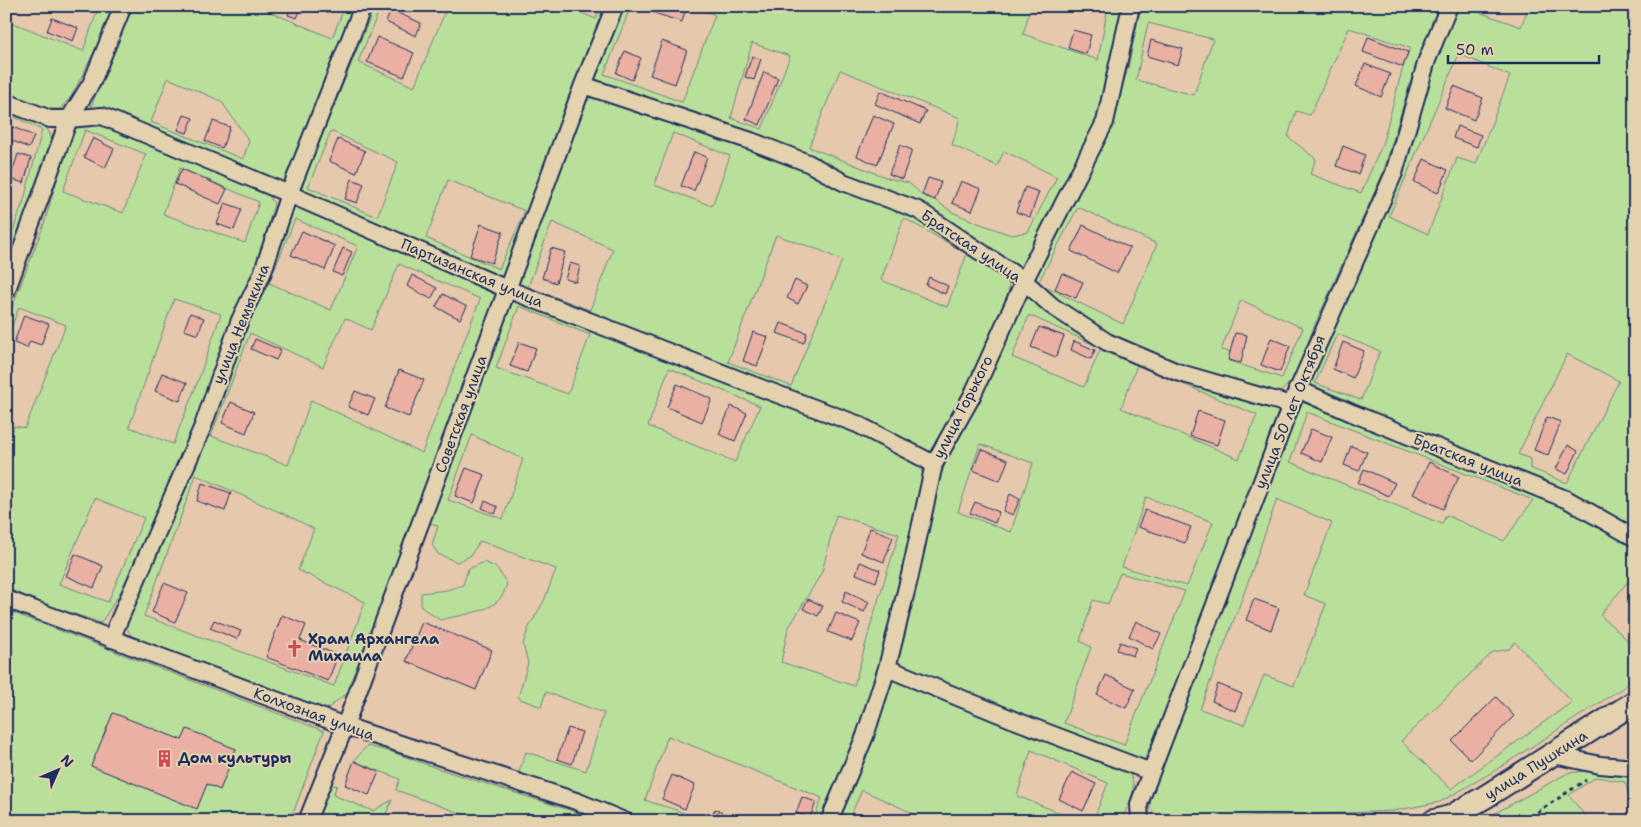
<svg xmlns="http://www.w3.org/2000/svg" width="1641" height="827" font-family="'Shantell Sans',sans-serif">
  <rect width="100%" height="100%" fill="#e6c8ac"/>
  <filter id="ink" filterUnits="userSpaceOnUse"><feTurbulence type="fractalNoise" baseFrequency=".02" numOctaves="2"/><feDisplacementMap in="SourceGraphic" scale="10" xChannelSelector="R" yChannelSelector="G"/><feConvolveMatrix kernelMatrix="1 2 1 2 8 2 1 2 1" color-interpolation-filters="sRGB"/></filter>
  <g filter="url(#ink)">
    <path fill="#b9e09b" stroke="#6a887c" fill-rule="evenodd" d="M99,6H115L110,21L71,97L60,109H46L6,94V20L83,51Z
      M131,6H266L265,10L332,38L345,6H355L286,186L91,107ZM168,78L221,101L249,141L243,159L151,122Z
      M375,6H381L358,62L414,87L445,12L433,6H564L596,19L601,6H610L505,281L299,191ZM331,131L398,162L377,217L308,187ZM448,180L525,211L499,269L426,238Z
      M621,6H631L604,74L682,102L715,15L694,6H1031L1023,34L1098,60L1108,6H1127L1102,116L1022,267L1010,262L893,192L846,181L590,83ZM752,43L790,56L762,129L731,118ZM840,70L960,118L952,145L997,166L1004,151L1057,177L1028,232L1011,235L978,223L952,212L935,200L922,195L909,183L888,178L809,147Z
      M1141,6H1442L1406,96L1383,173L1313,329L1295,378L1279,393L1254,390L1176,367L1106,336L1029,281L1104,142L1128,68ZM1148,23L1213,39L1194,95L1136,80ZM1349,28L1410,48L1403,67L1382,145L1361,193L1310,174L1316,159L1288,137L1296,111L1310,115ZM1078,207L1157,244L1123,324L1038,283ZM1241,300L1303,328L1282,378L1229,361L1230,352L1221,350Z
      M1457,6H1478L1476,11L1521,27L1529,6H1635V533L1304,387L1403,174L1428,77ZM1459,54L1510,76L1476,164L1457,158L1428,234L1389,216ZM1337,334L1380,351L1361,400L1315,383ZM1567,354L1619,381L1567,483L1530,468V459L1518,454Z
      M604,96L752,144L891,203L1001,269L1008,281L1009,291L974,383L937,448L931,452L919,450L515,286L582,107L592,97ZM673,133L730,156L712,206L654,185ZM904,218L967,254L947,307L881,280ZM552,222L613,249L590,310L528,287ZM776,235L822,251L842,261L791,386L728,362Z
      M6,106L43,122L50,134L52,146L6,281V250L24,200L42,130L6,113Z
      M77,123L110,124L269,195L274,204L258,261L178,467L136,567L101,623L45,604L6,588V439L10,440L14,426L25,428L66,325L19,307L6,342V323L44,224L71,131ZM85,130L146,154L123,213L63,191ZM180,168L259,202L245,243L163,214ZM174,299L221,314L199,378L173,444L129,427ZM95,498L144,518L108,602L59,584Z
      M295,201L500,292L422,510L348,692L327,709L131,636L125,623ZM295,219L358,246L331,310L269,283ZM399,264L480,299L422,453L311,400L288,465L211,436L250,333L323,367L345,318L371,330ZM196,475L295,519L314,529L298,570L365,602L334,686L144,616Z
      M1024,294L1049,311L1280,408L1171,697L1143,763L894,667L931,504L946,461L988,376ZM1029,315L1101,348L1084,387L1012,357ZM1137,365L1257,415L1239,459L1121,408ZM980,444L1033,463L1011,532L958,512ZM1146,497L1213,522L1187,586L1122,567ZM1120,573L1185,591L1124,745L1064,723L1091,647L1080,641L1093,600L1108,604Z
      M512,295L859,430L918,462L924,478L883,660L839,781L822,821H813L822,798L668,736L645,800C661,807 682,808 694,821H652L518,775L526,752L586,771L604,713L546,692L541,707L518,698L528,663L523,644L529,627L544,601L556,569L480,541L470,556L457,562L438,554L432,545L438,526L428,522ZM519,306L590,335L568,394L496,368ZM669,368L760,406L735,462L648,426ZM472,435L523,459L503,519L448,500ZM836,515L899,534L873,617L854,686L781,662L788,629L822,572Z
      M1302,395L1567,505L1635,543V573L1600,615L1635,647V680L1491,773L1440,802L1393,811L1176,820L1157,817L1150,806L1152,791L1172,741ZM1307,412L1533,500L1504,541L1446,515L1442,524L1290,462ZM1277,499L1332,523L1304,595L1326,604L1294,686L1264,675L1244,725L1200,709L1243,596ZM1515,642L1572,702L1451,789L1401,741L1493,652L1509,649Z
      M484,562L497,568L507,584C505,588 504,593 502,596C491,613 458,615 440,620L421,607V593L447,590L463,585L468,569Z
      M6,610L324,731L290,821H6Z
      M894,678L1123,765C1142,787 1131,796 1121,821H1093L1108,783L1031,750L1017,796L1081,821H915L917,815L862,790L848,821H837Z
      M367,746L392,752L439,769L579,813L598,821H482L396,790L400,779L354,761Z
      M1598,770L1635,773V815L1625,782L1596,777L1569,795L1589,821H1481L1568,773Z
      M337,785L333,795L373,811L392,800L383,821H304L317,786Z"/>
    <path fill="#eab0a4" stroke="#1b2f5e" d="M291,6H302L297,18L288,15Z
      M656,6H682L686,8L682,22L654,13Z
      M391,10L421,23L416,36L386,22Z
      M52,18L78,28L73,41L47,31Z
      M1073,30L1091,35L1086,54L1068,48Z
      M377,37L414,53L404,77L367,62Z
      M1368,37L1408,52L1403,67L1363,52Z
      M1151,40L1183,49L1178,65L1147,56Z
      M662,41L687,50L675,84L650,75Z
      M625,51L641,58L632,80L616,73Z
      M752,56L761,59L754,80L745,77Z
      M1365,64L1390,74L1381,97L1356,86Z
      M764,72L778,78L760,125L746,119Z
      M1454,86L1483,98L1474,120L1445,108Z
      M880,91L926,111L920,124L875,104Z
      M184,115L193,118L187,133L178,130Z
      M873,115L894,124L877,165L857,156Z
      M213,121L230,127L222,148L205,141Z
      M8,125L34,136L29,148L6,138Z
      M1457,126L1481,135L1477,147L1453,138Z
      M93,138L114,149L105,168L84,157Z
      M338,139L365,151L356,173L329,161Z
      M900,145L912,150L902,179L889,174Z
      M1343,146L1365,155L1358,174L1336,166Z
      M694,152L707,157L694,191L681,186Z
      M18,154L31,158L24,183L10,179Z
      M1424,159L1448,170L1438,193L1414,182Z
      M182,169L227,189L220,204L175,184Z
      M928,178L941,182L935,200L922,195Z
      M352,179L364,184L357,203L345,199Z
      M961,181L981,189L972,211L952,203Z
      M1025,187L1039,192L1030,217L1016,212Z
      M225,203L242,209L234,230L217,224Z
      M481,224L503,232L492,263L470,256Z
      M1083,225L1130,248L1117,273L1071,251Z
      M302,231L335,246L325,270L291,255Z
      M343,248L352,252L342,276L333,272Z
      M551,248L565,252L556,283L542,278Z
      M570,263L580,266L576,282L565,279Z
      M1062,273L1083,282L1076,298L1055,289Z
      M412,275L437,288L431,299L407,286Z
      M929,277L948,286L945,294L926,285Z
      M795,280L807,286L798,304L787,298Z
      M443,294L467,307L460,319L436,307Z
      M190,313L204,318L198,335L184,330Z
      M24,315L49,324L41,345L30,341L27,348L14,343Z
      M781,323L807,333L804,343L777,333Z
      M1039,327L1064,336L1056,357L1031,347Z
      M753,332L768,337L757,366L743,361Z
      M1235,333L1247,335L1241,363L1228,360Z
      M1271,338L1290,346L1280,372L1261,365Z
      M255,339L281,350L276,360L251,349Z
      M1074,341L1095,350L1091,359L1071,350Z
      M519,342L536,348L527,372L510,366Z
      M1343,342L1364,351L1353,378L1333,369Z
      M399,370L424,380L409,417L385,408Z
      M162,373L187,383L180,401L155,391Z
      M677,384L712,399L702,422L667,407Z
      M355,391L375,399L368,415L348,407Z
      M231,402L254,412L246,433L222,423Z
      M731,406L747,413L735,441L719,434Z
      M1198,411L1225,420L1217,445L1190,436Z
      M1547,417L1561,422L1548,455L1534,450Z
      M1311,429L1332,437L1322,462L1301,453Z
      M1568,445L1578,451L1567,474L1556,469Z
      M1351,446L1367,452L1359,471L1344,465Z
      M981,449L1008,460L1000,481L973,470Z
      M1429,462L1459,477L1443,509L1413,494Z
      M466,468L485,475L474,503L455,496Z
      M1364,469L1395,483L1389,496L1358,483Z
      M202,483L231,493L225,511L197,501Z
      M1010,494L1020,499L1013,515L1003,511Z
      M485,501L498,507L495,514L482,508Z
      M975,502L999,512L995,523L970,513Z
      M1145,510L1191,527L1185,543L1138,527Z
      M870,528L893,537L884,562L861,553Z
      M75,554L103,566L94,588L66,576Z
      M860,562L880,570L876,582L856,574Z
      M164,583L188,593L175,622L152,612Z
      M846,591L869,602L864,612L842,602Z
      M808,599L823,606L818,616L803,609Z
      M1254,599L1279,608L1271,630L1246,620Z
      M836,613L860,623L852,641L828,632Z
      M282,615L306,625L300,640L338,655L328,681L266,657Z
      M214,620L241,631L237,639L210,628Z
      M1136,621L1161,634L1153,649L1129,636Z
      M422,622L492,650L476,690L406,661Z
      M1120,642L1136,648L1133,656L1117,650Z
      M1106,675L1135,689L1126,708L1097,695Z
      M1218,684L1242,694L1235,711L1212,701Z
      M1496,697L1514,716L1471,760L1452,741Z
      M113,713L182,740L187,729L236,749L220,790L207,784L197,809L91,766Z
      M568,728L582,732L572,764L557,759Z
      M354,761L379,772L369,795L345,785Z
      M1072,772L1096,784L1083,811L1059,799Z
      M672,775L695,785L685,809L662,799Z
      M802,797L816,802L810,818L796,813Z
      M715,809L739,821H710Z"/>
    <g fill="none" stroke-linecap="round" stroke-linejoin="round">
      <defs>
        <path id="street" d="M583,85L751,141L808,163L843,182L918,210L1024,281L1052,306L1107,342L1177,372L1291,405
          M6,102L50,119H69L102,116L289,194L507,289L753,385L857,424L934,464
          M6,292L69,119L92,82L123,6
          M1297,389L1352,413L1568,500L1635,538
          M6,599L345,726L576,801L624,821
          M111,639L203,426L240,320L262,274L289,194L363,6
          M887,668L1014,720L1151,772
          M1554,755L1600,765L1635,768
          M307,821L345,726L583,85L615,6
          M829,821L865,736L887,668L910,575L934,464L972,396L1024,281L1105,122L1131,6
          M1140,821L1139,804L1291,405L1394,173L1427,60L1449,6"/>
        <path id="secondary" d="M1434,821L1450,817L1485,797L1635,702"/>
      </defs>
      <use href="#street" stroke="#1b2f5e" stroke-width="20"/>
      <use href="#secondary" stroke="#1b2f5e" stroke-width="26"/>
      <path stroke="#1b2f5e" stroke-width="3" stroke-dasharray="4 4" stroke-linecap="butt" d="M1524,821L1586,780"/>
      <use href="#street" stroke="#e4d2af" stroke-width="16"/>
      <use href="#secondary" stroke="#e4d2af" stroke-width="22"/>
    </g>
  </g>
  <defs>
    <symbol id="church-bare" viewBox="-9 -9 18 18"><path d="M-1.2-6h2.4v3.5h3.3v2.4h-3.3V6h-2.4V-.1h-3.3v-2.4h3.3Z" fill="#d1495b" stroke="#e4d2af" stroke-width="2.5" paint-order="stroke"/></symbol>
    <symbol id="building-bare" viewBox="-9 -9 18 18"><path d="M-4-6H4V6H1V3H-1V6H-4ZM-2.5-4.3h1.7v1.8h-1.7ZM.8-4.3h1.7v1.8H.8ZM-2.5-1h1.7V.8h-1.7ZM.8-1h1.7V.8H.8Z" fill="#d1495b" stroke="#e4d2af" stroke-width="2.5" paint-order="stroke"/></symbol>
  </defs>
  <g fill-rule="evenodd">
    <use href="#church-bare" x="282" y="636" width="25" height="25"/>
    <use href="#building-bare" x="152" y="746" width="25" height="25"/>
  </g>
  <g text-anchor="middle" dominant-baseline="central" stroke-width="4" stroke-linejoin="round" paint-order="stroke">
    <g font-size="15" fill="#1b2f5e" stroke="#e4d2af">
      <text transform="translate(971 246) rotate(34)">Братская улица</text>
      <text transform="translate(472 273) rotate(23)">Партизанская улица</text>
      <text transform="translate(241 324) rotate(-68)">улица Немыкина</text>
      <text transform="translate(963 407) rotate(-63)">улица Горького</text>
      <text transform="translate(1290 412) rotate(-68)">улица 50 лет Октября</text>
      <text transform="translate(461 414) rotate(-70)">Советская улица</text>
      <text transform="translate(1468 460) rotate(22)">Братская улица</text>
      <text transform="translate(314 714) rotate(20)">Колхозная улица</text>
      <text transform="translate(1536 765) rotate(-32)">улица Пушкина</text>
    </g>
    <g font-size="15" font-weight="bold" fill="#1b2f5e" stroke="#e4d2af" text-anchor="start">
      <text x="308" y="639">Храм Архангела<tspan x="308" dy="17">Михаила</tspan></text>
      <text x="178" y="758">Дом культуры</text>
    </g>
  </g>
  <rect width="1641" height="827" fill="none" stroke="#e4d2af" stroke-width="25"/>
  <rect x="12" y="12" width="1616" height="802" fill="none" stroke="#1b2f5e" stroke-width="2" filter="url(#ink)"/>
  <g transform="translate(58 770) rotate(45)" stroke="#e4d2af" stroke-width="4" paint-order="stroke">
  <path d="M0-4L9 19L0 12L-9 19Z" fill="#1b2f5e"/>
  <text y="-8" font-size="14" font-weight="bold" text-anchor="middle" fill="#1b2f5e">N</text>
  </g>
  <path d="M1448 55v8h151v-8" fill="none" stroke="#1b2f5e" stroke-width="2.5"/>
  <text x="1456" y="55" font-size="15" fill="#1b2f5e" stroke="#e4d2af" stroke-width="4" paint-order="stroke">50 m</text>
</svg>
